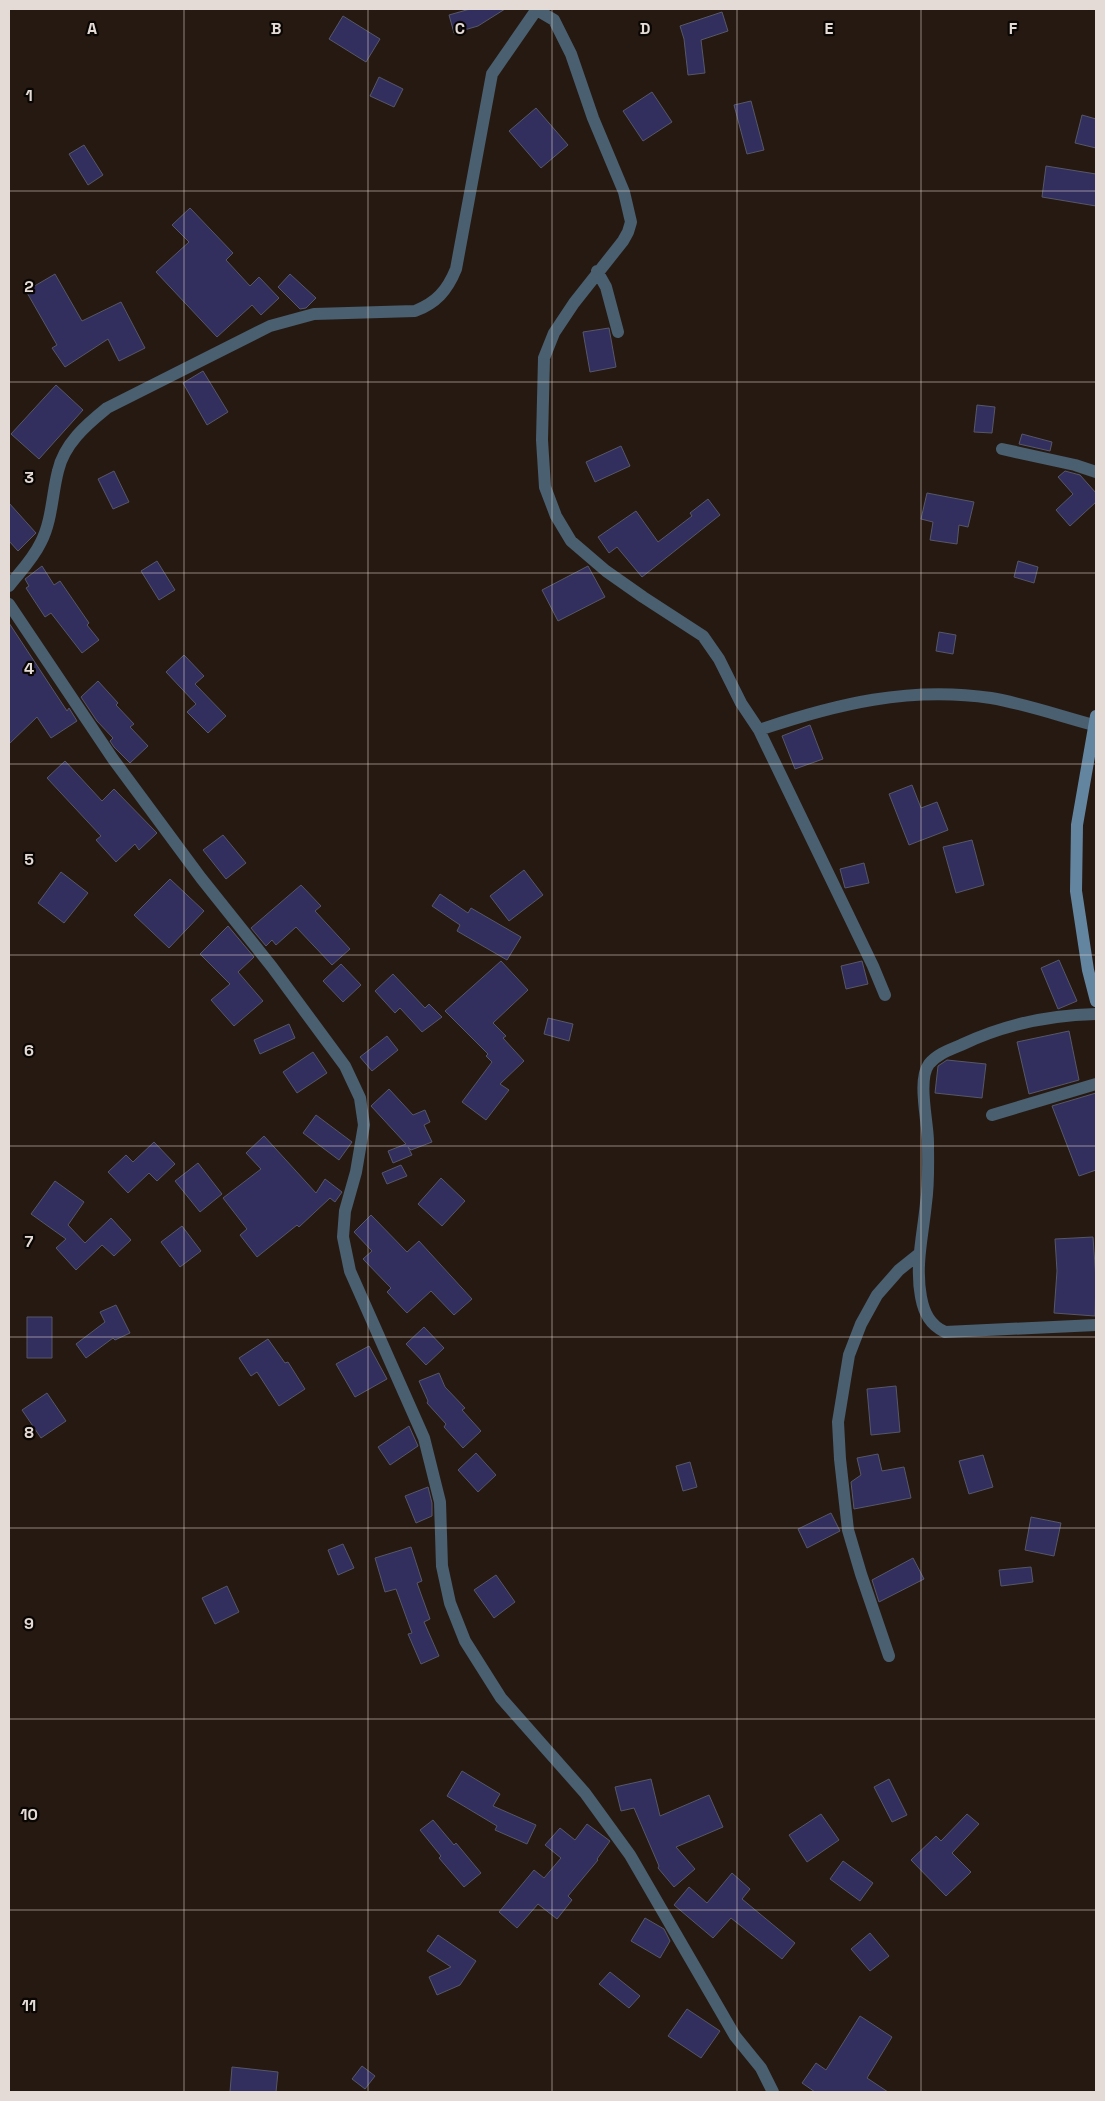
<svg xmlns="http://www.w3.org/2000/svg" width="1105" height="2101" font-family="'Space Grotesk',sans-serif">
  <rect width="100%" height="100%" fill="#261911"/>
  <path fill="#322f5f" stroke="#565767" d="M470,9H505L478,26L454,33L449,15Z
    M722,12L728,31L701,40L705,73L688,75L684,39L680,26Z
    M343,16L380,39L366,62L329,39Z
    M379,77L403,89L394,107L370,96Z
    M652,92L672,122L643,141L623,111Z
    M751,101L764,150L747,154L734,105Z
    M536,108L568,145L541,168L509,131Z
    M1082,115L1096,119V148L1075,143Z
    M84,145L103,175L88,185L69,154Z
    M1046,166L1096,174V206L1042,197Z
    M190,208L233,253L226,260L250,286L259,277L279,298L261,315L252,305L217,337L156,272L189,242L172,225Z
    M55,274L82,321L121,302L145,348L119,361L108,339L65,367L52,348L57,345L26,291Z
    M290,274L316,298L306,308L300,309L278,287Z
    M609,328L616,367L590,372L583,332Z
    M203,371L228,412L207,425L183,383Z
    M56,385L83,410L39,459L11,434Z
    M977,405L995,407L992,433L974,432Z
    M1022,434L1052,442L1050,451L1019,444Z
    M621,446L630,466L595,482L586,462Z
    M114,471L129,502L113,509L98,479Z
    M1065,471L1080,475L1096,493V502L1070,526L1056,510L1073,494L1058,477Z
    M927,493L974,502L968,527L959,525L957,544L930,540L933,522L921,519Z
    M708,499L720,515L642,577L617,547L609,553L598,537L636,511L658,542L692,516L690,513Z
    M9,503L36,533L18,551L9,541Z
    M157,561L175,590L159,600L141,571Z
    M1018,561L1038,567L1034,583L1014,577Z
    M42,566L54,585L60,581L89,623L87,625L99,640L82,653L51,613L45,617L26,588L29,586L25,579Z
    M588,566L605,597L558,621L542,590Z
    M9,623L67,711L69,708L77,721L51,738L37,717L9,744Z
    M939,632L956,635L953,654L936,651Z
    M184,655L204,676L195,684L226,716L208,733L187,712L196,704L166,672Z
    M98,681L118,703L116,705L134,724L130,727L148,746L130,763L114,747L110,741L113,738L97,721L81,697Z
    M810,725L823,759L795,769L782,736Z
    M65,761L102,801L114,789L157,833L139,850L135,844L116,862L96,840L101,836L47,778Z
    M912,785L921,808L937,802L948,830L909,845L889,794Z
    M223,835L246,863L226,879L203,850Z
    M972,840L984,885L956,893L943,847Z
    M864,863L869,883L845,888L840,869Z
    M524,870L543,895L509,921L490,896Z
    M61,872L88,893L64,923L38,903Z
    M170,879L204,911L169,948L134,915Z
    M301,885L321,906L315,911L350,949L332,965L296,927L276,945L272,940L266,946L251,928Z
    M440,894L468,913L471,908L521,937L507,960L457,931L460,925L432,906Z
    M228,926L254,957L238,972L263,1001L234,1026L211,1000L230,984L200,954Z
    M1059,960L1077,1001L1058,1009L1041,968Z
    M501,961L528,990L493,1023L506,1036L503,1038L524,1061L500,1084L509,1090L486,1120L462,1102L492,1062L486,1056L488,1054L445,1011Z
    M862,961L868,984L846,989L841,966Z
    M341,964L361,985L343,1002L323,981Z
    M393,974L425,1008L429,1004L442,1017L422,1032L400,1008L395,1013L375,991Z
    M548,1018L573,1024L569,1041L544,1034Z
    M289,1024L295,1038L260,1054L254,1040Z
    M1069,1031L1079,1080L1029,1094L1017,1042Z
    M387,1036L398,1050L372,1071L360,1057Z
    M313,1052L327,1073L297,1093L283,1072Z
    M947,1060L986,1064L982,1098L935,1093L938,1066Z
    M389,1089L413,1115L425,1110L430,1122L424,1125L432,1142L411,1150L408,1147L412,1155L393,1163L388,1151L406,1144L371,1106Z
    M1096,1093V1170L1079,1176L1052,1106Z
    M316,1115L352,1142L339,1160L303,1133Z
    M264,1136L316,1193L325,1179L342,1192L335,1202L330,1198L299,1227L297,1225L257,1257L240,1235L247,1229L223,1198L261,1169L246,1153Z
    M154,1142L175,1164L157,1181L149,1173L128,1193L108,1172L126,1155L133,1162Z
    M198,1163L222,1194L200,1212L175,1181Z
    M401,1165L407,1176L387,1184L382,1173Z
    M441,1178L465,1201L442,1226L418,1204Z
    M55,1181L84,1202L68,1225L85,1243L111,1218L131,1240L114,1256L102,1245L76,1270L56,1248L66,1239L31,1214Z
    M371,1215L407,1252L419,1241L472,1299L454,1315L431,1291L407,1313L387,1292L391,1288L363,1259L372,1251L354,1232Z
    M182,1226L201,1251L180,1267L161,1242Z
    M1093,1237L1096,1279L1095,1316L1054,1313L1057,1271L1055,1239Z
    M116,1305L130,1333L115,1340L113,1338L86,1358L76,1344L105,1322L100,1312Z
    M27,1317H52V1358H27Z
    M424,1327L444,1348L426,1365L406,1344Z
    M268,1339L285,1363L288,1362L305,1389L279,1406L257,1372L251,1376L239,1358Z
    M369,1346L387,1379L355,1397L336,1364Z
    M439,1373L445,1387L465,1408L462,1410L481,1431L463,1448L444,1427L446,1424L427,1403L428,1401L419,1381Z
    M896,1386L900,1432L871,1435L867,1389Z
    M47,1393L66,1421L41,1438L22,1410Z
    M409,1426L418,1446L390,1465L378,1447Z
    M476,1453L496,1475L478,1492L458,1470Z
    M878,1454L882,1471L904,1467L911,1498L854,1509L851,1482L861,1475L857,1458Z
    M983,1455L993,1487L969,1494L959,1461Z
    M690,1462L697,1487L683,1491L676,1466Z
    M428,1487L432,1503V1516L416,1523L405,1496Z
    M831,1513L840,1531L807,1548L798,1529Z
    M1031,1517L1061,1523L1054,1556L1025,1550Z
    M343,1544L354,1568L338,1575L328,1550Z
    M411,1547L422,1581L417,1583L430,1619L424,1622L439,1656L421,1664L408,1634L412,1633L396,1589L385,1592L375,1558Z
    M913,1558L924,1579L879,1602L872,1580Z
    M1031,1567L1033,1582L1001,1586L999,1570Z
    M496,1575L515,1602L494,1618L474,1590Z
    M227,1586L239,1612L215,1624L202,1598Z
    M462,1771L500,1794L493,1806L536,1825L527,1844L495,1830L497,1826L447,1796Z
    M651,1779L660,1816L709,1795L723,1827L676,1847L695,1869L674,1887L658,1868L659,1866L634,1808L621,1811L615,1787Z
    M889,1779L907,1815L892,1822L874,1787Z
    M821,1814L839,1840L807,1862L789,1835Z
    M967,1814L979,1824L952,1853L971,1872L946,1896L911,1860L936,1836L941,1841Z
    M433,1820L454,1845L456,1843L481,1873L464,1887L439,1858L441,1856L420,1830Z
    M587,1824L610,1841L597,1859L598,1860L568,1896L572,1900L557,1919L538,1904L517,1928L499,1912L534,1870L544,1878L561,1858L545,1845L560,1828L575,1840Z
    M843,1861L873,1883L860,1901L830,1879Z
    M732,1873L750,1889L742,1899L795,1943L782,1959L731,1918L713,1938L674,1905L689,1887L707,1903Z
    M645,1918L664,1929L670,1941L660,1958L631,1941Z
    M870,1933L889,1956L870,1971L851,1949Z
    M438,1935L476,1961L460,1985L437,1995L429,1977L451,1967L427,1951Z
    M610,1972L640,1996L629,2008L599,1984Z
    M687,2009L720,2031L701,2058L668,2036Z
    M860,2016L892,2037L867,2078L888,2092H815L802,2083L816,2063L826,2070Z
    M362,2066L375,2076L365,2089L352,2079Z
    M232,2067L278,2072L276,2092H230Z"/>
  <g fill="none" stroke-linecap="round" stroke-linejoin="round">
    <path stroke="#4a5f6f" stroke-width="12" d="M537,10L554,20L571,54L593,118L624,192L631,222L628,232L623,241L574,303L554,333L544,358L542,440L545,487L556,516L571,541L606,571L643,597L703,636L719,659L741,703L759,730
      M597,271L606,287L618,332
      M1002,449L1075,465L1096,472
      M9,586C20,572 33,559 41,542C52,521 52,494 58,471C64,444 86,425 107,408L270,326L314,314L415,311C436,303 447,291 456,269L492,74L537,9
      M9,604L113,759L201,878L272,967L345,1066L360,1098L364,1125L356,1172L345,1211L343,1237L350,1271L424,1438L440,1502L442,1566L450,1603L465,1641L501,1698L585,1793L630,1855L735,2036L761,2068L773,2092
      M885,995L873,966L759,730C836,704 909,686 991,698C1026,704 1060,716 1094,725
      M1096,1014C1050,1015 1003,1025 961,1045C949,1050 937,1054 929,1064C917,1080 928,1122 928,1142C928,1163 929,1183 926,1203C923,1235 915,1265 921,1297C924,1313 930,1325 945,1332L1096,1325
      M992,1115L1096,1084
      M889,1656L861,1574L848,1530L840,1459L838,1422L849,1355L861,1324L877,1295L899,1270L919,1254"/>
    <path stroke="#6385a0" stroke-width="12" d="M1096,716L1077,825L1076,891L1088,970L1096,1001"/>
  </g>
  <path fill="none" stroke="#e5dbd6" stroke-width="1" stroke-opacity="0.55" d="M184,9V2092M368,9V2092M552,9V2092M737,9V2092M921,9V2092M9,191H1096M9,382H1096M9,573H1096M9,764H1096M9,955H1096M9,1146H1096M9,1337H1096M9,1528H1096M9,1719H1096M9,1910H1096"/>
  <g font-size="16" text-anchor="middle" font-weight="bold" fill="#e5dbd6" stroke="#0a0603" stroke-width="4.5" stroke-linejoin="round" paint-order="stroke">
    <text x="92" y="34">A</text>
    <text x="276" y="34">B</text>
    <text x="460" y="34">C</text>
    <text x="645" y="34">D</text>
    <text x="829" y="34">E</text>
    <text x="1013" y="34">F</text>
    <text x="29" y="101">1</text>
    <text x="29" y="292">2</text>
    <text x="29" y="483">3</text>
    <text x="29" y="674">4</text>
    <text x="29" y="865">5</text>
    <text x="29" y="1056">6</text>
    <text x="29" y="1247">7</text>
    <text x="29" y="1438">8</text>
    <text x="29" y="1629">9</text>
    <text x="29" y="1820">10</text>
    <text x="29" y="2011">11</text>
  </g>
  <rect width="1105" height="2101" fill="none" stroke="#e5dbd6" stroke-width="20"/>
</svg>
